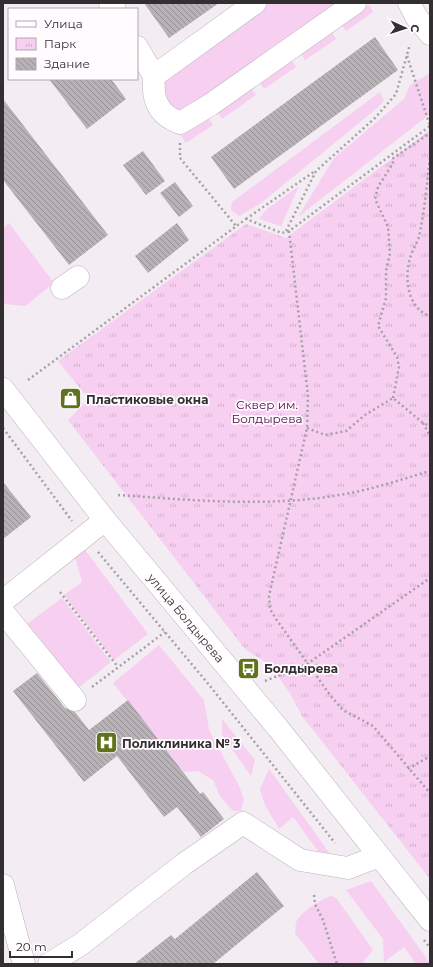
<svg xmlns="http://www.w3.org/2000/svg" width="433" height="967" font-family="Montserrat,sans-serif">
  <defs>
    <pattern id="park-tufts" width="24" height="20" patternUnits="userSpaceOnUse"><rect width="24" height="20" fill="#f6cff1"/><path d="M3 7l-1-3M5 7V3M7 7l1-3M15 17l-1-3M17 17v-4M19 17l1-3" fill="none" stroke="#d3b2cf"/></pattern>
    <pattern id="building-back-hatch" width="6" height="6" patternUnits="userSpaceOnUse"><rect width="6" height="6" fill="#b8b2b7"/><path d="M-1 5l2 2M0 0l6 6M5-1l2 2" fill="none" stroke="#969195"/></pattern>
  </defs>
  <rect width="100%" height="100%" fill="#f3ecf2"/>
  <path fill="#f6cff1" d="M265,3H340L183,111C165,109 166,96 161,80Z
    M364,5L370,6L373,12L346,31L340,22Z
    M331,30L336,39L305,60L300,51Z
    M290,58L296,67L264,89L258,80Z
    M430,73V114L298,217L334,158L404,99L410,85Z
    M249,86L256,95L222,119L215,109Z
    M380,92L384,101L376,109L260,204L239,216L231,210L232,202Z
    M207,115L213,125L186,143L180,134Z
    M299,186L281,226L259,219L267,209Z
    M9,223L54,283L25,306L5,304L3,301V228Z
    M85,550L148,634L114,660L64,595L82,582L75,557Z
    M62,598L111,662L77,689L27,624Z
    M159,645L204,700L209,730L239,786L244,799L241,811H233L220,796L213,780L198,771L184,772L113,683Z
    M222,719L255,760L251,776L222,735Z
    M269,769L333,858L326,862L293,817L279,829L265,805L260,789Z
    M371,881L430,963V964H416L404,947L384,962L383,939L346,890Z
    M332,896L337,899L373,950L362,964H319L295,933C296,930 295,926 296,923C299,913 322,898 332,896Z"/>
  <path fill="url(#park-tufts)" d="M430,130V879L302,716L291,695L270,665L245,649L68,420L89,399L58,361L246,224L286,238Z"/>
  <path fill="url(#building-back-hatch)" d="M144,3H219L169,38Z
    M375,37L398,70L234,189L211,157Z
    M49,79H111L126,99L87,129Z
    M3,99L108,235L69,265L3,180Z
    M143,151L165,181L146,195L123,165Z
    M175,182L193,206L179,217L160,193Z
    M177,223L189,240L148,273L135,256Z
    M3,482L31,517L3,539Z
    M37,673L65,708L75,712L89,730L128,700L200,794L203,792L224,819L201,837L177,807L164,817L117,756L84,782L13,691Z
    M257,872L284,906L213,964H134L171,935L175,939Z"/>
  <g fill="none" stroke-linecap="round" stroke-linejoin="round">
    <defs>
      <path id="minor" d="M110,3L115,9
        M409,3L417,18L430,34
        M137,47L154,76L255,3
        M154,76C152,99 157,114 180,123L210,105L355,3
        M62,288L78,277
        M3,389L105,520L278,728L430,920
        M3,601L105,520
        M3,612L75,700
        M3,885L24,964
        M49,964L80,945L184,864L243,823L300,860L348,868L379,856"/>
    </defs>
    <use href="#minor" stroke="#bbb4ba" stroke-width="23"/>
    <path stroke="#a5a0a4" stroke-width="2.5" stroke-dasharray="2 3" stroke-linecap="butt" d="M407,56L430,126
      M180,143V158L236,226
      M430,158C427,182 425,207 420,232C419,240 414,247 411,255C404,275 406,308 430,316
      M246,219L315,171
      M286,231L316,171L375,118L396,94L410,44
      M289,231L308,396L307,428L269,596L270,609L276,619L330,695L343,710L373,726L430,793
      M28,380L246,219L282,233L289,231L430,126
      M393,398L399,367L397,357L378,326L386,298V271L390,253L388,227L375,199L378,187L393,163L392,159L430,133
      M423,423L430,436
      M3,428L72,521
      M307,428L325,435L346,431L365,415L393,398L423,423L430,426
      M118,495C193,500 270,508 345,494C374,489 402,479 430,471
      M98,552L210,686L335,843
      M60,592L118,667
      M265,681L307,664L430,578
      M92,687L165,632
      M408,769L430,756
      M314,895L315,904L323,920L337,964
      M424,940L430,948"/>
    <use href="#minor" stroke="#fff" stroke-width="22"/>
  </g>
  <defs>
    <symbol id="shop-square" viewBox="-11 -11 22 22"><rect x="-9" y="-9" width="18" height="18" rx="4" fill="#61721f" stroke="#fffbfe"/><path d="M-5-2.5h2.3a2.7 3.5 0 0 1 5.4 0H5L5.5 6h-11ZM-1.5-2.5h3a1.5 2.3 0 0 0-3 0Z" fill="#fff"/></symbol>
    <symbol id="bus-square" viewBox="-11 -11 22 22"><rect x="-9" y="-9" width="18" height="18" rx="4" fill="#61721f" stroke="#fffbfe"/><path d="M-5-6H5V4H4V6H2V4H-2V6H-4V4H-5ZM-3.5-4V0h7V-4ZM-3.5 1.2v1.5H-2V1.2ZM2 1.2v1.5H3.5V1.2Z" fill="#fff"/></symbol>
    <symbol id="hospital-square" viewBox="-11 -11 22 22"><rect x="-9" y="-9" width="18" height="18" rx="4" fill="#61721f" stroke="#fffbfe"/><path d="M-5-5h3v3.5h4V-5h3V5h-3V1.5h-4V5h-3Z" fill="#fff"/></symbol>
  </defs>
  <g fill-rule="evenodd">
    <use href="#shop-square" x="58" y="386" width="25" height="25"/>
    <use href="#bus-square" x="236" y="656" width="25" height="25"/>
    <use href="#hospital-square" x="94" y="730" width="25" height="25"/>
  </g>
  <g text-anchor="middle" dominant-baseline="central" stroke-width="3.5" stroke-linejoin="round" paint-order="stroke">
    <g font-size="12" font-weight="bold" fill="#322f31" stroke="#fffbfe" text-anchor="start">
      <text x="86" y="399">Пластиковые окна</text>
      <text x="264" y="668">Болдырева</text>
      <text x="122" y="743">Поликлиника № 3</text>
    </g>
    <g font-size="12" fill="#4f054c" stroke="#fffbfe">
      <text x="267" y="404">Сквер им.<tspan x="267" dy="14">Болдырева</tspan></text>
    </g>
    <g font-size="12" fill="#322f31" stroke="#fffbfe">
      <text transform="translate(186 618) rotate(50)">улица Болдырева</text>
    </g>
  </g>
  <rect width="433" height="967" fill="none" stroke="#322f31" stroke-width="8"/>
  <rect x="8" y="8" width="130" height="72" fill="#fffbfe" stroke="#ada9ac"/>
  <rect x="16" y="21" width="20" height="6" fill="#ffffff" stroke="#ada9ac"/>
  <text x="44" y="28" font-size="12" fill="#322f31">Улица</text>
  <rect x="16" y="38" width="20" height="12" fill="url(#park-tufts)" stroke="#ada9ac"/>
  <text x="44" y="48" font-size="12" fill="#322f31">Парк</text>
  <rect x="16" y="58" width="20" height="12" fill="url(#building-back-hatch)" stroke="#ada9ac"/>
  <text x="44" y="68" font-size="12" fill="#322f31">Здание</text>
  <g transform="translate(405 28) rotate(93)" stroke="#fffbfe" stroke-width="3" paint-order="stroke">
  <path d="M0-3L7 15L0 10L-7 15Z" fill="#322f31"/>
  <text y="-6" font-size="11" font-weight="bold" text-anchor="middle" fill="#322f31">С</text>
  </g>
  <path d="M10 951v6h62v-6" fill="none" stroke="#322f31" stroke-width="2"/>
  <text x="16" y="951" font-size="12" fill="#322f31" stroke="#fffbfe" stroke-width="3" paint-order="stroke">20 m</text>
</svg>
